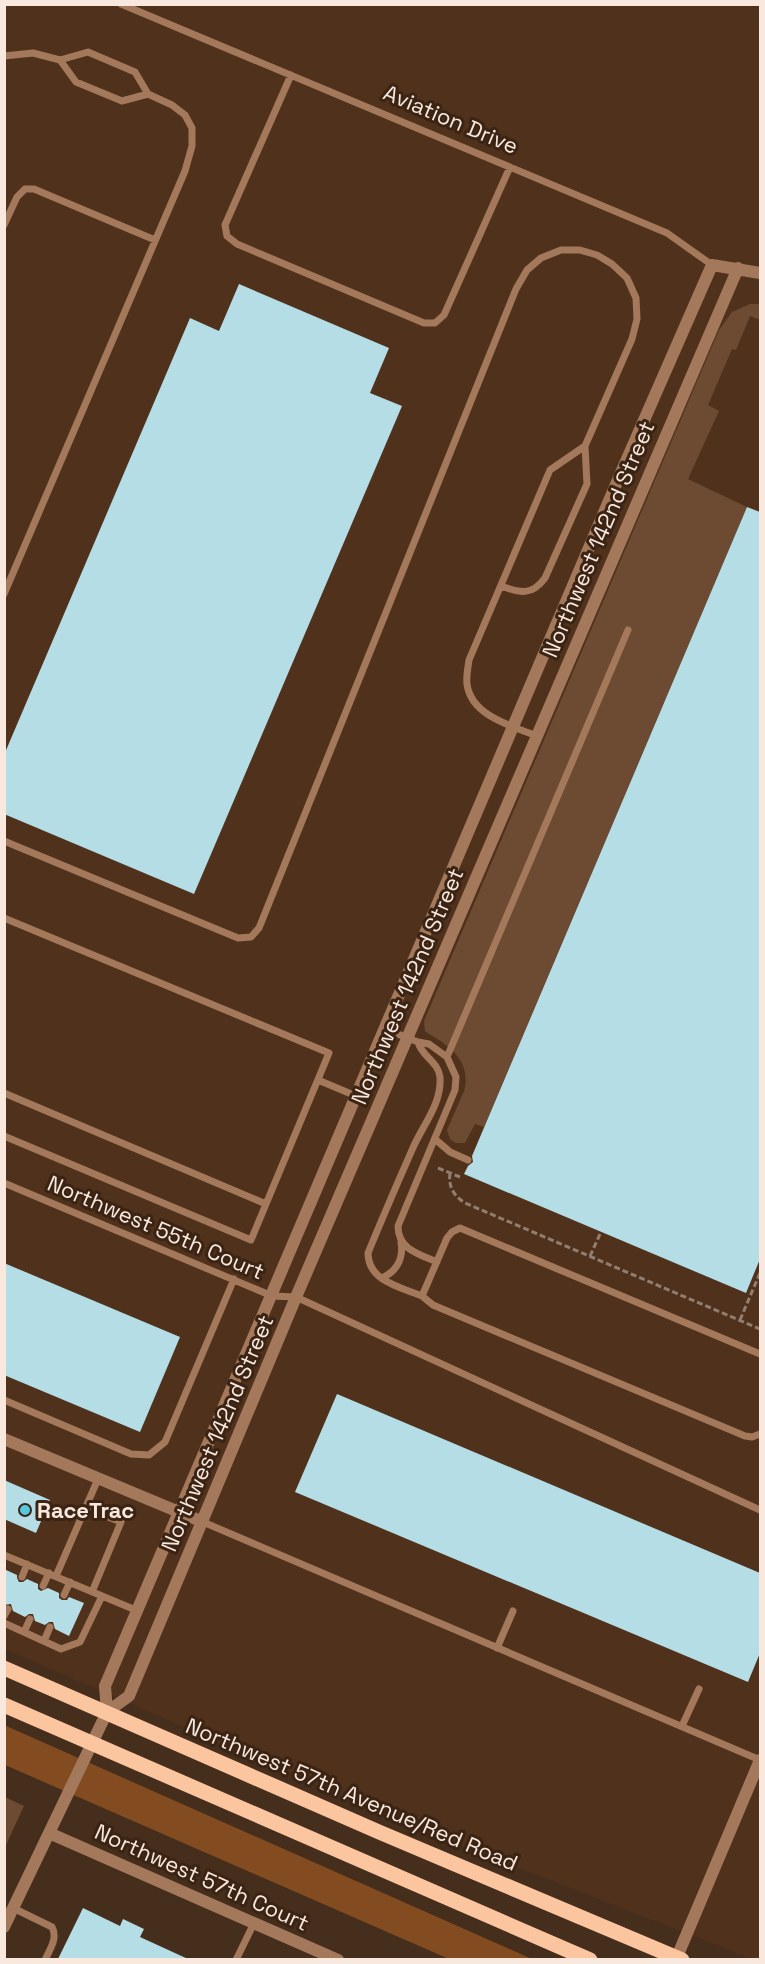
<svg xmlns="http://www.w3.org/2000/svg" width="765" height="1964" font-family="'Space Grotesk',sans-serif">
  <rect width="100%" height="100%" fill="#462e1d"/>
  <path fill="#50321c" d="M5,5H760V1959H753L406,1824L5,1649Z"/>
  <path fill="#6d4a32" d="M750,304H760V320L750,316L736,350L732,349L708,405L719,411L688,479L747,507L484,1127L475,1124L465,1143H456L450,1139L447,1130L464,1091C472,1062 450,1046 429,1034L425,1031L424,1021L719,330L732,312Z
    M5,1797L24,1806L5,1847Z"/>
  <path fill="#824b20" d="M4,1725L532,1959H449L5,1765Z"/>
  <path fill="#b4dde6" d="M239,284L389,348L370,393L402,406L194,894L4,814V755L190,318L219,331Z
    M747,507L760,512V1259L746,1293L464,1174L468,1166L473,1162L472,1156Z
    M4,1263L180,1337L140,1432L4,1375Z
    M337,1394L760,1573V1653L748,1682L295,1492Z
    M4,1480L50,1500L36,1533L4,1519Z
    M4,1569L17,1575V1578L19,1582H23L27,1579L38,1584V1589L41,1591L48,1588L59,1593V1598L62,1600H67L69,1597L84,1603L69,1636L55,1629L53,1622H49L45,1625L35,1621L33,1614H29L25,1617L13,1611L11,1604L4,1605Z
    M83,1908L120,1926L123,1919L144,1929L140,1937L188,1959H58Z"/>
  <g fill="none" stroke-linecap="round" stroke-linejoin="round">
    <path stroke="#927e70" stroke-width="3" stroke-dasharray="6 3" stroke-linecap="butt" d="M438,1168L460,1177
      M450,1173C448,1187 454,1196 465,1203L760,1329
      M590,1256L601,1232
      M740,1320L760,1273"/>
    <path stroke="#a4785b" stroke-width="7" d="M121,4L667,233L712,265
      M4,56L33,53L60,60L88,52L135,72L148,94L172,105L185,115L192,128V146L185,171L4,594
      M60,60L76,82L122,101L148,94
      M291,75L225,225L227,236L237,244L424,323H435L444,315L510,167
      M4,225L17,197L25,189H34L155,240
      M537,736C512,726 471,716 467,684C466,677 468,667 469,660L550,470L585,446
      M4,841L238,938L251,937L259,928L516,289L527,270L541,258L561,250H580L597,255L612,264L627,278L636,298L637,319L632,339L585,446L587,484L545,578C532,596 520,593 501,586
      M4,918L329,1053L251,1240L4,1136
      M385,1029L418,1042L429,1044L447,1057L456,1077L455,1090L398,1226C398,1249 418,1254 437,1262
      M418,1042C422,1057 438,1061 440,1077C442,1104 422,1126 412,1150C397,1184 382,1219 368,1253C368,1281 400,1287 422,1296
      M447,1057L628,630
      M318,1080L356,1096
      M4,1093L266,1204
      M435,1139L450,1152L468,1160
      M4,1183L272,1296L296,1297L760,1510
      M381,1278C395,1273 404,1260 401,1243
      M760,1354L460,1228L452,1232L447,1238L422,1296L433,1305L745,1436L752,1437L760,1434
      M4,1400L131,1454L149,1455L165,1442L234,1279
      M85,1508L121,1522L92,1592
      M203,1522L760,1760
      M4,1555L138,1611
      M56,1576L98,1479
      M22,1577L27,1564
      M43,1586L49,1573
      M64,1595L70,1582
      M4,1616L8,1609
      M4,1623L61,1649L80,1642L102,1596
      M24,1632L30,1619
      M44,1641L50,1627
      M497,1648L513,1611
      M682,1726L699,1689
      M13,1908L52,1927C58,1938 50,1949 45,1960
      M236,1960L254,1923"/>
    <path stroke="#a4785b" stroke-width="12" d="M4,1439L203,1522
      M107,1712L105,1686L620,475L712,265L760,273
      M49,1833L338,1960
      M4,1927L107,1712L129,1696L296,1297L738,268
      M677,1957L760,1760"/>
    <path stroke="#fbc5a0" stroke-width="15" d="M4,1668L379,1832L682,1960
      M4,1705L590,1960"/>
  </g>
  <circle fill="#56c9e1" stroke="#3b2413" stroke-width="2" cx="25" cy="1510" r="6"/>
  <g text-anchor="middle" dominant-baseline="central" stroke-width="6" stroke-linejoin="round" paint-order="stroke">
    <g font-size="22" fill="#f8e8de" stroke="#3b2413">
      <text transform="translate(451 119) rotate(23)">Aviation Drive</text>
      <text transform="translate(598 539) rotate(-67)">Northwest 142nd Street</text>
      <text transform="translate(407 986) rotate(-67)">Northwest 142nd Street</text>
      <text transform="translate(156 1227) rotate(23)">Northwest 55th Court</text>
      <text transform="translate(217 1433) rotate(-67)">Northwest 142nd Street</text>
      <text transform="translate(352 1794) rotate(23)">Northwest 57th Avenue/Red Road</text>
      <text transform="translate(202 1877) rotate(24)">Northwest 57th Court</text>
    </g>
    <g font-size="22" font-weight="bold" fill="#f8e8de" stroke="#3b2413" text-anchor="start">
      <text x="37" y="1510">RaceTrac</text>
    </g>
  </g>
  <rect width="765" height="1964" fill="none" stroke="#f8e8de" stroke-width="12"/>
</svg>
